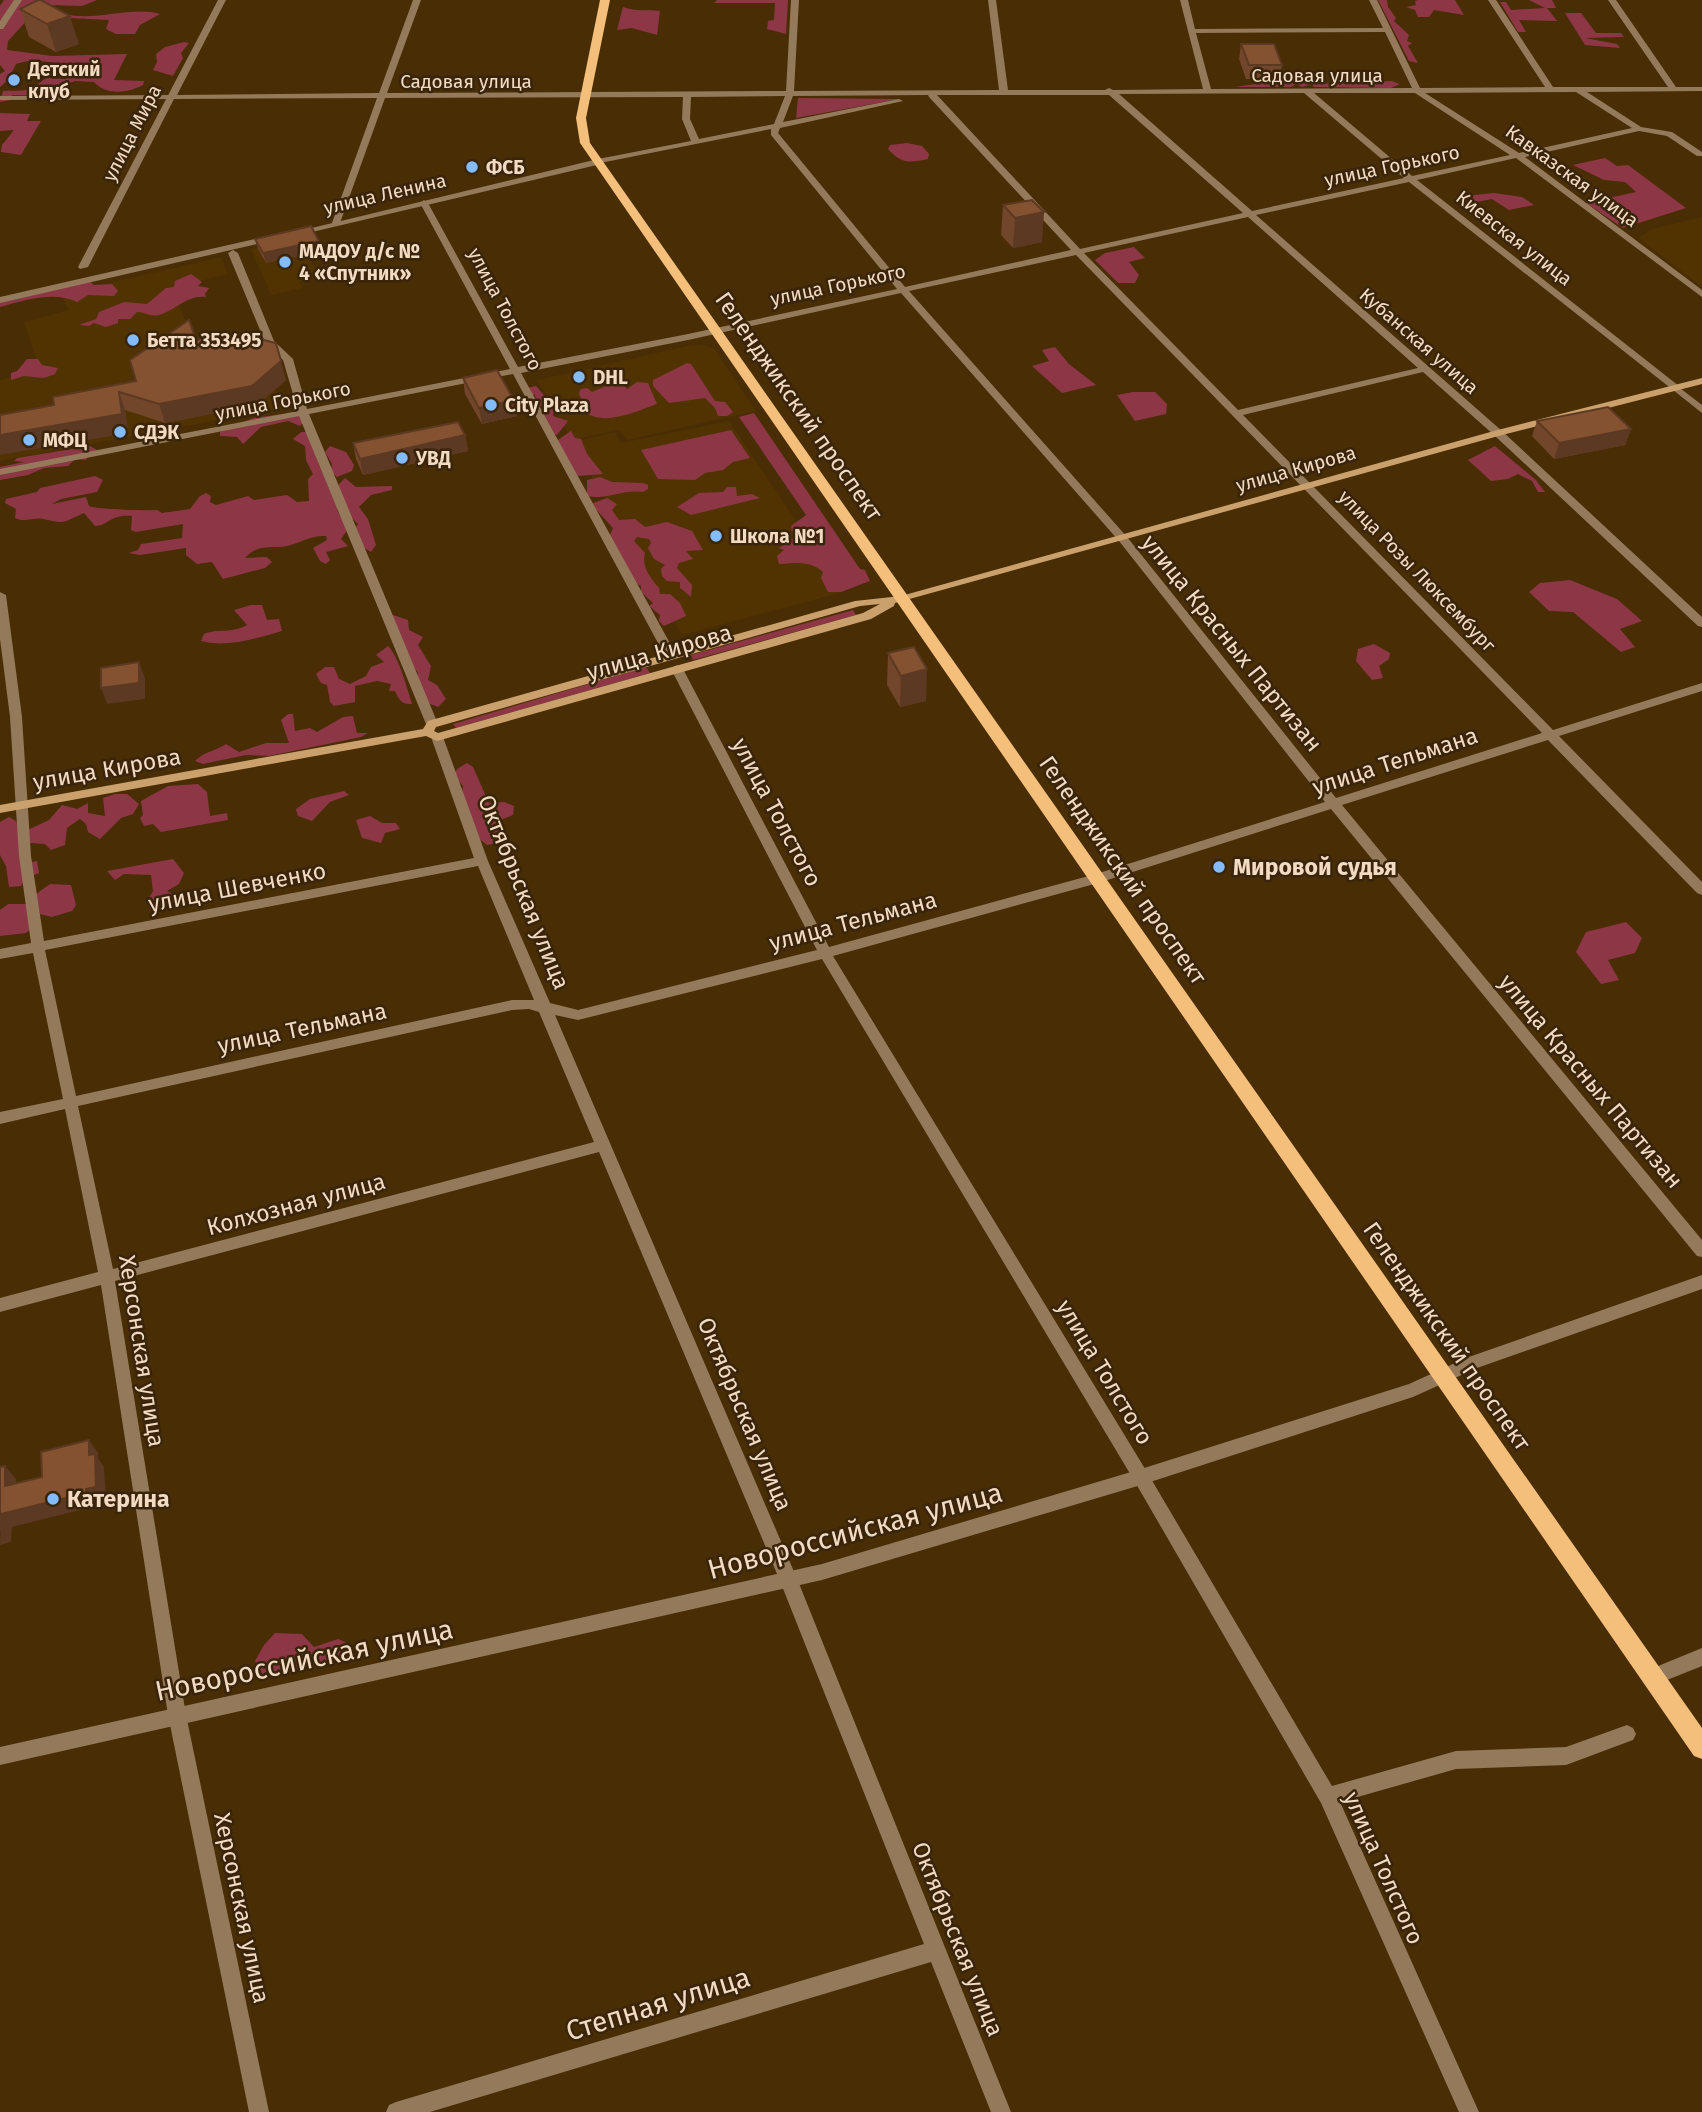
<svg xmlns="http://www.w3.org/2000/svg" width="1702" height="2112" font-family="'Fira Sans',sans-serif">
  <rect width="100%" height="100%" fill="#482d05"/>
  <path fill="#513302" d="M1702,217V287L1638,238L1652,229Z
    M296,239L321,276L299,281L303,288L271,295L251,249Z
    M221,257L228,274L171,288L185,320L190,319L196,334L207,332L215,349L255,342L282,408L0,461V380L40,371L24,322L69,310L61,294Z
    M704,345L714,348L756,411L627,440L619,430L572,440L537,380L687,346Z
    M729,421L844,592L682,635L572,442L615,432L621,443Z"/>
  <path fill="#8d3746" d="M4,0H97L82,6L48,5C78,30 126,4 160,14L140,25L135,34H116L106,29L109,20L31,16L8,41L7,50L52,56L127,54L114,80L144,81L143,85C127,93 107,96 94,82L75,81L64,85L62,90L42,95H12L11,100L0,102L3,91C28,90 27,93 46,78L65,79L76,75C62,61 34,57 16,64L8,80L0,87V74L5,71L0,65V6Z
    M717,0H788L786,34L767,29L768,21L774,20L775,3H714Z
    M1378,0H1387L1388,7L1396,18L1394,21L1409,35L1407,41L1412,43L1408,46L1418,63L1409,61Z
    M1418,0H1455L1464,15L1434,10L1429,17H1418L1415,10L1406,7L1416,5L1415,1Z
    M1529,0H1552L1556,8H1547L1557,21L1519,20L1526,32H1518L1500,2H1506L1511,10L1545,8Z
    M623,7C636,12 647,9 660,11L657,35L632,28L617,30Z
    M1565,13H1581L1596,33H1621L1624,37L1585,38L1617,44L1620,48L1585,45Z
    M184,42L189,43L181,53L183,58L173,76L153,70L157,62L156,54L165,47Z
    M1289,79L1312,84L1392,81L1400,84L1391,88L1314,87L1312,84L1302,87L1296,84L1291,87H1235Z
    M798,98L900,99L796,118Z
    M0,113L30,114L27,121H41L21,155L1,152L2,145L14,130L0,131Z
    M907,143L922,146L929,154L928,159C910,163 901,164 888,149L890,145Z
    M1605,158L1617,166L1628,165L1686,208L1623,228L1586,203L1636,192L1625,182L1604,180L1573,165Z
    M1494,193L1522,197L1534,205L1509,210L1492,199L1462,205L1455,197Z
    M1134,247L1145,258L1129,262L1139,275L1135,283H1118L1095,260L1105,253Z
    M191,274L202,282L198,286L209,288L205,294L206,297C186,295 177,310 159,315C149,317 146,312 137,312L130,319H118V323L106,327L94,323L89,326L79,325L96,319L99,312L124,302L147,304L166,288L174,287L175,281Z
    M86,278L94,285L112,284L118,291L114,296L88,295L77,302C53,291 26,300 0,307V302Z
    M1055,347L1069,364L1096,385L1062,393L1032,366L1049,361L1042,350Z
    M27,359H38L42,365L58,368L55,374L44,378L24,376L11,380V373L17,371Z
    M687,363L691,364L715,401L725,402L733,412L727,416H718L715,408L705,398L669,403L653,386V380Z
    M620,380L627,389L637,382L648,383L657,404C637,411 606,426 586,413L579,393L581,389L587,388L592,392Z
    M536,386L550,402L548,406H554L553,416L568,421L557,435L552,434L541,410L547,406H537L535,395L530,394L527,388Z
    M1133,392H1155L1167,404L1166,414L1135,421L1117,395Z
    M754,413L860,569L865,570L870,581L841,592H828L821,578L823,572C810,560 794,563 779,564L777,556L784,550L779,548L799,534L792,531L791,526L806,515L739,417Z
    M284,414L308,416L300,426L288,421L261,427L243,444L237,437L220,436V432L253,418Z
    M731,430L750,458L733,462L723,470L705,473L695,480L658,479L641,450Z
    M571,431L575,438L581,439L587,454L603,474L578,476L555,442Z
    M301,432H308L319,465L329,481L328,487L337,497L339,484L345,478L356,487L392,486V490L371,495L359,507L368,519L376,545L371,552L361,546L355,528L358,524L341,507L337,510L348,529L341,539L348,546L326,552L330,560L326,564L320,561L313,548L327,540L326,536C311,535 300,543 287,546C271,549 258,543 245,558L267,557L272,562L265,568L223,579L212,562L197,564L186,555V548L140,555L129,553L138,550L141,544L182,538L183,524L136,532L131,530L132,516C110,514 108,526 95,526L84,513C61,523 67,524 43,519C33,517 25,523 15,518L16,509L5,503L6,499L37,492L40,488L95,476L103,480L97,492L61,499L52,504L86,497L89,506C92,509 150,511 157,510L162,513L190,509L200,496L206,493L211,496L210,502L216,505L248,496L254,500L287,495L297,502L309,501L308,479L313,474L306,460L305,446L293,439Z
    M90,446L97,450L91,452L86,460L75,459L68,466L44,468L28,475L0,480V467L24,462L14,461L17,458Z
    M330,446L346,452L354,465L352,471L337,477L331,471L332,464L325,452Z
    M1495,446L1536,480L1545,492H1538L1532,481L1518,474L1508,479L1491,481L1468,460Z
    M600,477L612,482L643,483L648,485V489L643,492C621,489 609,500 587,496V480Z
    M727,487H736L737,496L752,494L760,498L691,515L677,507L699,493L723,492Z
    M607,498L617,504L612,510L619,520L635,519L645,527L667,522L692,531L703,550L686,551L693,559L679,563L677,568L692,585L691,597L680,588V582L667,581L662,576L661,569L665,565L654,559L648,548L651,543L649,539L637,537L634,541L645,553C641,567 651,578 659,588L660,594H670L680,603L686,616L664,626L659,621L660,615L649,606L653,603L641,592V586L623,576L610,535L613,528L591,504Z
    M1570,580L1617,599L1642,621L1620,629L1635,647L1621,652L1573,612L1549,611L1529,592L1540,583Z
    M251,605H262L267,620L279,619L282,631C257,638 227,648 201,641L204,634C218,628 231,634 247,625L234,610Z
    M853,610L856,615L693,660L691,655Z
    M390,614L408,620L409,630L423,637L418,645L431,666L428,680L437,685L446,699L438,707L423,701L417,671L411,666Z
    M1374,644L1390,653L1389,659L1379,666L1383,678L1372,680L1356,661L1358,649Z
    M388,646C399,657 407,688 412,704C401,705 399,699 395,691H389L391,684L377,681L355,686V702L334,706L330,702L327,685L321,683L316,674L325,667H334L339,679L350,684L366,676L371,667L384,662L376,655Z
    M646,667L650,673L456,728L453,724Z
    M288,714H293L295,731L310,728L317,732L343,717L353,716L357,733H368L361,737L269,756L246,755L203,764L195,761C207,750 214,752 226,744L239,752L266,743H289L281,720Z
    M467,763L473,767L489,803L504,802L514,806L513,815L500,820L497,826L502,838L497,843L487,845L477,837L462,794L463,786L454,776L457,769Z
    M198,784L207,792L210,816L227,813L228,820L161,832L153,824L144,826L140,818L143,815L141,801L168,786Z
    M344,791L349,795L330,802L312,821L298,816L296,809L310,799Z
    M115,794H127L139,804L133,814L121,818L100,839L88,832L86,824L80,819L67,828L65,845L51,850L45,844L30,843L23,864L37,861L39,873L25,879L21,886L9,887L6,866L0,855V822L9,817L16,821L19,834L49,820L62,805L77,809L88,803V813L105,816L103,798Z
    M370,816L382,823H396L400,829L385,833L381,843L362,838L356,820Z
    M173,859L184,873L179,884L167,891L173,894L172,903L155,908L148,900L153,891L151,875L124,874L115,880L107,871C130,867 150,863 173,859Z
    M50,884L71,885L76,905L72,911L52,917L40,914L36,894Z
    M8,904H28L31,929L26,933L0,936V910Z
    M1626,922L1642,938L1635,953L1608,960L1619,980L1601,984L1576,952L1586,932Z
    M275,1633L302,1634L314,1647L338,1639L347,1643L350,1657C321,1660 292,1677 263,1675L255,1661L264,1645Z"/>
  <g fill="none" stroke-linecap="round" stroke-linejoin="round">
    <path fill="#947a5a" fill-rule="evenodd" d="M14,0H22L3,29H0V21Z
      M173,95L174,97L170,99L0,100V96Z
      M598,159L601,160V164L295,236L291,233Z
      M272,235L276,238L275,240L0,303V297Z"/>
    <path fill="#947a5a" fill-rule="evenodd" d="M218,0H226L177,95L379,93L413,0H421L387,93L786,91L791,0H799L794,91L999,90L988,0H996L1008,90H1105L1109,88L1113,90L1203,89L1180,0H1188L1195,29L1383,28L1369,0H1377L1420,88L1545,87L1488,0H1496L1553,87H1668L1608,0H1616L1676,87H1702V91L1587,92L1641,127L1672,132L1702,152V156H1697L1667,136L1639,131L1525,157L1702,290V297L1516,158L1417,180L1679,386V390H1673L1409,182L1256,215L1502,431L1702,617V627L1698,626L1494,435L1423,372L1243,415L1553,730L1702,683V691L1559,736L1702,882V895L1697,893L1548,740L1342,805L1702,1240V1257L1697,1256L1331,809L1098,883L833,956L1147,1472L1332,1786L1456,1751L1566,1747L1627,1725L1633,1728L1636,1734L1633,1740L1566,1765L1456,1769L1340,1802L1479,2112H1459L1321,1803L1135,1482L822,959L578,1020L555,1015L798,1581L1011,2112H991L931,1962L430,2112H386L389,2105L396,2102L924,1944L780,1581L599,1152L115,1281L186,1715L269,2112H249L168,1715L101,1285L0,1312V1298L98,1272L65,1109L0,1124V1112L63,1099L33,953L0,959V949L31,943L19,856L10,717L0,639V592L6,595L22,717L31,856L44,941L474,858L431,737L437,733L443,737L488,861L550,1003L578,1010L817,950L671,669L677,665L683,669L829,947L1096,874L1325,802L1119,541L901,293L688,340L521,373L677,656L671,660L665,656L513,374L309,414L438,724L432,728L426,724L299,416L0,475V469L298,411L283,360L265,342L228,253L233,250L238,253L274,341L293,359L307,409L510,369L420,203L424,200L428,203L518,367L688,334L897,289L771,135V129L595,164V160L598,159L691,141L682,119L683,97L385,98L340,223L336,226L332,223L377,98L174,99L88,267L80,269L78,267ZM1385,32L1412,88L1211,89L1196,33ZM1576,92L1632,128L1519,153L1425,93ZM1314,93H1415L1510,155L1412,176ZM1119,94L1304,93L1404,178L1252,211ZM928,95L929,97L1071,250L905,287L778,133L780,128L903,101L899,99L783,122L793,96ZM937,95H1109L1243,213L1080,249ZM785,96L774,124L699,139L690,119L691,97ZM1248,217L1418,368L1238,410L1084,253ZM1076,255L1542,733L1336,798L1127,537L909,291ZM478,866L534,1000H512L76,1096L45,950ZM529,1009L539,1012L594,1142L113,1269L78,1106L512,1010Z
      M1702,1648V1666L1652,1686L1646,1683L1643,1677L1646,1671Z"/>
    <path fill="#947a5a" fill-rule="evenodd" d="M1676,385L1702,405V413L1673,390V386Z
      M1702,1275V1289L1477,1368L1413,1397L1141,1485L822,1580L0,1765V1747L822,1564L1141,1469L1409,1384L1466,1358Z"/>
    <path fill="#caa16d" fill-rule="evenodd" d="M1702,378V384L1502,435L895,603L894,606L871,619L437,741L426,736L0,813V805L423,729L428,721L855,601L901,596L1494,431ZM880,604L863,613L438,733L434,731L436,727L860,606Z"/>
    <path fill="#f4bf7b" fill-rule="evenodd" d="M600,0H610L586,118L590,143L1702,1728V1759L1694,1756L580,143L576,118Z"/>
  </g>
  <path fill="#72462a" d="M38,0L79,44L56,52L29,37L20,9Z
    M1241,44L1282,65L1279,79H1246L1239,59Z
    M1003,205L1042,242L1013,248L1001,235Z
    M255,239L319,241L322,251L266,263L258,249Z
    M196,340L286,380L257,405L165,423L125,410L128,433L54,405L136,381Z
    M463,378L514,400L517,416L482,424L465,394Z
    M1537,421L1631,429L1625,445L1554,459L1532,436Z
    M465,435L468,451L363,475L356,459L353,443Z
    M888,653L926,701L900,707L887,685Z"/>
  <path fill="#5c3922" d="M70,16L79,44L56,52L47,24Z
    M1044,212L1042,242L1013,248L1015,218Z
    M319,241L322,251L266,263L263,253Z
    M281,361L286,380L257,405L165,423L159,404Z
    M119,392L125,410L128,433L0,455V435Z
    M514,400L517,416L482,424L479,408Z
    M1631,429L1625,445L1554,459L1559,443Z
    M465,435L468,451L363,475L360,459Z
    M139,662L145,678V699L107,704L101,688Z
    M927,669L926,701L900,707L901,676Z
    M89,1440L98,1453V1458L104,1467L106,1499L96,1502V1506L12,1527L11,1542L0,1545L1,1514L89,1455Z
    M5,1466L16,1479V1499L5,1486Z"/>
  <path fill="#845131" stroke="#5c3922" stroke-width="2" d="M38,0H41L70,16L47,24L20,9Z
    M1241,44H1274L1282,65H1249Z
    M1032,200L1044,212L1015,218L1003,205Z
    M311,226L319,241L263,253L255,239Z
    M189,320L196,340L236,333L276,343L281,361L252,386L159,404L119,392L122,414L0,435V415L54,405L53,397L136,381L130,360Z
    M497,370L514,400L479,408L463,378Z
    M1608,407L1631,429L1559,443L1537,421Z
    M458,422L465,435L360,459L353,443Z
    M914,647L927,669L901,676L888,653Z
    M139,662V683L101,688V668Z
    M89,1440V1455L95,1454L96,1487L86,1489V1493L1,1514V1530H0V1467L5,1466V1486L42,1477L41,1452Z"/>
  <g fill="#84bcfb" stroke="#38250b" stroke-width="2.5">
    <circle cx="14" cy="80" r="7"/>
    <circle cx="472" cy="167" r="7"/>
    <circle cx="285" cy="262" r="7"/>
    <circle cx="133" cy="340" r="7"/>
    <circle cx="579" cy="377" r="7"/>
    <circle cx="491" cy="405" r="7"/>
    <circle cx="120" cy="432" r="7"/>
    <circle cx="29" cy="440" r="7"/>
    <circle cx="402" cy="458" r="7"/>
    <circle cx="716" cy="536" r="7"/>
    <circle cx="1219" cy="867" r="7"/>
    <circle cx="53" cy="1499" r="7"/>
  </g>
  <g text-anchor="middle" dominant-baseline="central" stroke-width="5" stroke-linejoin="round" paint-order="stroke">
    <g font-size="19" font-weight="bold" fill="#f1dcc3" stroke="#38250b" text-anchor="start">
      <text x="28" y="69">Детский<tspan x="28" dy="22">клуб</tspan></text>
      <text x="486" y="167">ФСБ</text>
      <text x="299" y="251">МАДОУ д/с №<tspan x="299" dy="22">4 «Спутник»</tspan></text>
      <text x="147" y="340">Бетта 353495</text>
      <text x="593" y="377">DHL</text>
      <text x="505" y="405">City Plaza</text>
      <text x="134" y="432">СДЭК</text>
      <text x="43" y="440">МФЦ</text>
      <text x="416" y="458">УВД</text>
      <text x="730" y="536">Школа №1</text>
    </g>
    <g font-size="19" fill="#f1dcc3" stroke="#38250b">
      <text x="1317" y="75">Садовая улица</text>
      <text x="466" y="81">Садовая улица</text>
      <text transform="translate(132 133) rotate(-63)">улица Мира</text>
      <text transform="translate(1392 166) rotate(-12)">улица Горького</text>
      <text transform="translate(1572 176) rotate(36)">Кавказская улица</text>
      <text transform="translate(385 194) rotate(-13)">улица Ленина</text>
      <text transform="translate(1514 238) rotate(38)">Киевская улица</text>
      <text transform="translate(838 285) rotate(-12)">улица Горького</text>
      <text transform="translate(505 309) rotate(62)">улица Толстого</text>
      <text transform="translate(1419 341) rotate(41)">Кубанская улица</text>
      <text transform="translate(283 401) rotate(-11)">улица Горького</text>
      <text transform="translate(1296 469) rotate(-16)">улица Кирова</text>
      <text transform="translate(1417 571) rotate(46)">улица Розы Люксембург</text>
    </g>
    <g font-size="23" fill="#f1dcc3" stroke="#38250b">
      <text transform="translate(799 406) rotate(55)">Геленджикский проспект</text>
      <text transform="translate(1232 643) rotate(51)">улица Красных Партизан</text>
      <text transform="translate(659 652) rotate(-16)">улица Кирова</text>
      <text transform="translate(1395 761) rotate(-18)">улица Тельмана</text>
      <text transform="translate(107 769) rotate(-10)">улица Кирова</text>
      <text transform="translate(777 812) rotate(62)">улица Толстого</text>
      <text transform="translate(1123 870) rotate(55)">Геленджикский проспект</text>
      <text transform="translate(237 887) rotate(-11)">улица Шевченко</text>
      <text transform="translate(524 892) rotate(68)">Октябрьская улица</text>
      <text transform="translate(853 921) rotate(-15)">улица Тельмана</text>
      <text transform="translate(302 1028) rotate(-12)">улица Тельмана</text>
      <text transform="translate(1591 1081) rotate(50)">улица Красных Партизан</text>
      <text transform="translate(296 1204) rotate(-15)">Колхозная улица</text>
      <text transform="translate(1447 1336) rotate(55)">Геленджикский проспект</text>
      <text transform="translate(142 1351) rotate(81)">Херсонская улица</text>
      <text transform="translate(1105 1372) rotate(59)">улица Толстого</text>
      <text transform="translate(745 1414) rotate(67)">Октябрьская улица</text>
      <text transform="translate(1384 1868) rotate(66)">улица Толстого</text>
      <text transform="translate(242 1908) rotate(78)">Херсонская улица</text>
      <text transform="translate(958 1939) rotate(68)">Октябрьская улица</text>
    </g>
    <g font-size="23" font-weight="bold" fill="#f1dcc3" stroke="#38250b" text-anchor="start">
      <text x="1233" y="867">Мировой судья</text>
      <text x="67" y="1499">Катерина</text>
    </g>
    <g font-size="28" fill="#f1dcc3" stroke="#38250b">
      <text transform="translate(855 1531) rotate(-15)">Новороссийская улица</text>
      <text transform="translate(304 1660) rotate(-12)">Новороссийская улица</text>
      <text transform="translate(658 2004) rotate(-17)">Степная улица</text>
    </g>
  </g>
</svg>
